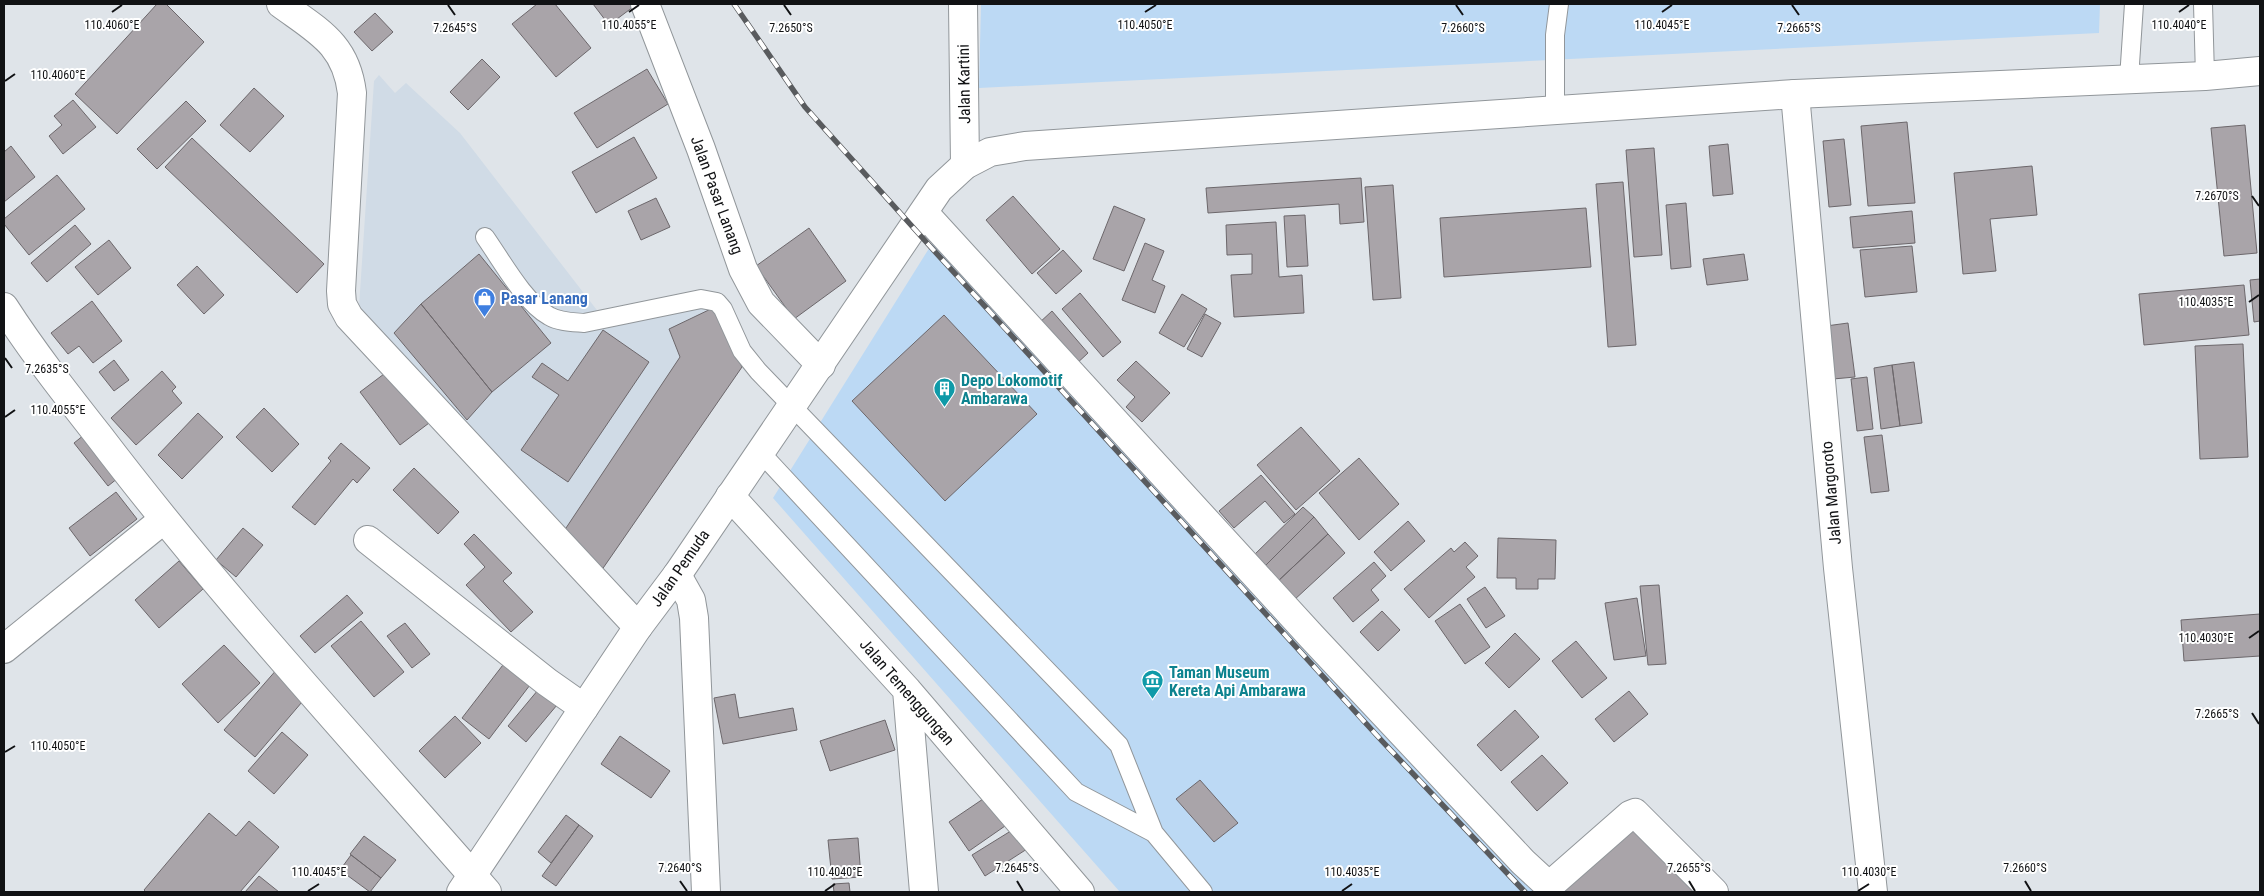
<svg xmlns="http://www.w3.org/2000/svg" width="2264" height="896" font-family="'Roboto Condensed',sans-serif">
  <rect width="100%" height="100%" fill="#dfe4e9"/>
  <path fill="#d0dbe6" d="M379,75L395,93L406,83L460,133L610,327L706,305L715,307L742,367L599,574L359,307L374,81Z"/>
  <path fill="#bcd9f4" d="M981,4H2100L2099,33L979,88Z
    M933,242L1537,892H1120L773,498Z"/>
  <path fill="#a9a4a9" stroke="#6c676b" d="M157,4H166L204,42L117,134L75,94Z
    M537,4H555L591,48L556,77L512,24Z
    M593,4H631L633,7L609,25Z
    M375,13L393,32L372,51L354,32Z
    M482,59L500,77L468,110L450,92Z
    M647,69L668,104L597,148L574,113Z
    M254,88L284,116L250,152L220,125Z
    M73,100L96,127L63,154L49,136L62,125L54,116Z
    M186,101L206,121L157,169L137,149Z
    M1907,122L1915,203L1868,206L1861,126Z
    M2245,125L2257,253L2224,256L2211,128Z
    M634,137L657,178L596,213L572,172Z
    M192,138L324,264L297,293L165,167Z
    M1844,139L1851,205L1829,207L1823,141Z
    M1728,144L1733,194L1713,196L1709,146Z
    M11,146L35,177L4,202V152Z
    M1654,148L1662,255L1634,257L1626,150Z
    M2032,166L2037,215L1990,219L1996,271L1963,274L1954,173Z
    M57,175L85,209L29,255L4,224V219Z
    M1361,178L1364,222L1340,224L1339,204L1208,213L1206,188Z
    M1623,182L1636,345L1608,347L1596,184Z
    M1393,185L1401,298L1373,300L1365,187Z
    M1013,196L1060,249L1032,274L986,220Z
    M656,198L670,227L641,240L628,211Z
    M1686,203L1691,267L1671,269L1666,205Z
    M1114,206L1145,219L1124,271L1093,259Z
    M1586,208L1591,267L1444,277L1440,218Z
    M1912,211L1915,243L1853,248L1850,217Z
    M1305,215L1308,266L1287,267L1284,216Z
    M1276,222L1279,277L1302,275L1304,313L1234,317L1231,275L1252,274V254L1227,255L1226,225Z
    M75,225L91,244L47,282L31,263Z
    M809,228L846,281L794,319L756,266Z
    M109,240L131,268L98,295L75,267Z
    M1145,243L1164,251L1152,280L1165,286L1155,313L1122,300Z
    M1912,246L1917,292L1865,297L1860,250Z
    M1063,250L1082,271L1056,294L1037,273Z
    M479,254L551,343L492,392L421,304Z
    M1744,254L1748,280L1707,285L1703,259Z
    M197,266L224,295L204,314L177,285Z
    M2260,279V321L2254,322L2250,280Z
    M2244,285L2249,335L2144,345L2139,294Z
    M1080,293L1121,342L1103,357L1062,309Z
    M1182,294L1207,309L1184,347L1159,333Z
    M92,301L122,341L93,363L79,346L68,354L51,333Z
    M421,304L492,392L467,420L394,333Z
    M715,307L742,367L599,574L562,534L680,357L669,329Z
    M1052,311L1088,353L1074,366L1038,324Z
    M1205,314L1221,323L1202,357L1187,349Z
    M944,315L1037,414L945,501L852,401Z
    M1848,323L1855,377L1833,379L1826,326Z
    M603,330L649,362L568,482L521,450L559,395L532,377L542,363L568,381Z
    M2243,344L2248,457L2200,459L2195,346Z
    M114,360L129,380L114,391L99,372Z
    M1136,361L1170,393L1142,422L1126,407L1135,397L1117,380Z
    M1914,362L1922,423L1900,426L1892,365Z
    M1892,365L1900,426L1881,429L1874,368Z
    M392,368L433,420L400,445L360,392Z
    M162,371L176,387L172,391L182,403L136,445L111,418Z
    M1867,377L1873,429L1857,431L1851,379Z
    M264,408L299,444L272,472L236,437Z
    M198,413L223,437L182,479L158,455Z
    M1301,427L1340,471L1296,510L1257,465Z
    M89,431L123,474L108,486L74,443Z
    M1882,435L1889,491L1871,493L1864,437Z
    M341,443L370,468L357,483L353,479L315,525L292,507L331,461L328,458Z
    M1359,458L1399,504L1359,540L1319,493Z
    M414,468L459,512L438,534L393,490Z
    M1261,475L1295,514L1284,523L1265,501L1234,528L1219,511Z
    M116,492L137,519L90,556L69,528Z
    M1303,507L1314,517L1262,569L1251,558Z
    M1314,517L1328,534L1276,583L1262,569Z
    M1408,521L1425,541L1391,571L1374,552Z
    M243,528L263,545L236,577L216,560Z
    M474,534L512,573L503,581L533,612L511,632L466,585L485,567L464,544Z
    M1328,534L1345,553L1293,601L1276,583Z
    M1498,538L1556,540L1555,579H1538V589H1516V578H1497Z
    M1465,542L1478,556L1466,567L1475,577L1429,618L1404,589L1451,548L1454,552Z
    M179,561L203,589L159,628L135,600Z
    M1374,562L1386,576L1371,590L1379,600L1353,622L1333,598Z
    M1659,585L1666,664L1648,665L1640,586Z
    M1485,587L1505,616L1486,628L1467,599Z
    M347,595L363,613L315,653L300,636Z
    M1637,598L1646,656L1614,660L1605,603Z
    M1460,604L1490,647L1465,664L1435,621Z
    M1382,611L1400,630L1378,651L1360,632Z
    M2260,614V656L2184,661L2181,620Z
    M361,621L404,672L374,697L331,646Z
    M405,623L430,654L412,668L387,636Z
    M1515,633L1540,659L1509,688L1485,663Z
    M1576,641L1607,678L1582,698L1552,661Z
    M224,645L260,683L218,723L182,684Z
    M506,661L533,681L489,739L462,718Z
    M278,668L308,695L255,757L224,730Z
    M538,690L557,705L526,742L508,726Z
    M1629,691L1648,714L1614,742L1595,719Z
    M735,694L739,718L793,708L797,730L723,744L714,698Z
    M1515,710L1539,737L1501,771L1477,745Z
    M455,716L481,743L445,778L419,751Z
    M885,720L895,750L830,771L820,741Z
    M282,732L308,755L274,794L248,771Z
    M620,736L670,771L651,798L601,764Z
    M1542,755L1568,783L1537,811L1511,782Z
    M1200,780L1238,823L1214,842L1176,799Z
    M986,797L1005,826L969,851L949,822Z
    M209,813L236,836L249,821L279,847L240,892H146L144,890Z
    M566,815L579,825L551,863L538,852Z
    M1631,824L1699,892H1562Z
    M579,825L593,836L556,886L542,876Z
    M1014,829L1027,849L985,876L972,855Z
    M364,836L396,860L381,878L350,854Z
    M858,838L861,877L832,879L828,840Z
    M351,855L381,878L370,892L340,870Z
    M259,876L279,892H245Z
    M849,883L850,892H834L833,884Z"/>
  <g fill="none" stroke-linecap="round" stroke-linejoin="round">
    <defs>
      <path id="service" d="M2203,4L2205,76
        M2129,79L2134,4
        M1555,110V35L1559,4
        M485,237C502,261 524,302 549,316C559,322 572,322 584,323L701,299L717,302L723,309L742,351L758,371L1119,745L1154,833L1203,892
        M760,452L1076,792L1154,833"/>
      <path id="minor" d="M281,4C318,31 346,44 352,93L341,291L342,304L349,317L638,627
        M645,4L701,149L743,269L761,303L821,365
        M1795,94L1838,568L1873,892
        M924,213L1312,637L1523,862L1549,886L1630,815L1635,813L1714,892
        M4,307C33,352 66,394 99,436C220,595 356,742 487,892
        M730,496L907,690L1080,892
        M368,540L547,682L584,708
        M677,575L691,600L694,618L706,892
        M4,649L163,520
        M907,690L924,892"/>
      <path id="tertiary" d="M963,4L965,165"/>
      <path id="secondary" d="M461,892L638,627L677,575L939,189L965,165L990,152L1025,146L1795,94L2205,76L2260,71"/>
    </defs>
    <use href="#service" stroke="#91969a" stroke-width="20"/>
    <use href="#minor" stroke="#91969a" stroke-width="30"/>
    <use href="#tertiary" stroke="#91969a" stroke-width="30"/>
    <use href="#secondary" stroke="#91969a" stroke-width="30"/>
    <use href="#service" stroke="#fff" stroke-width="18"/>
    <use href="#minor" stroke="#fff" stroke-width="28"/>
    <use href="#tertiary" stroke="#fff" stroke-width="28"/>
    <use href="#secondary" stroke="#fff" stroke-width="28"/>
    <defs>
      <path id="rail" d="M734,4L805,107L928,244L1382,741L1525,892"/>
    </defs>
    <use href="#rail" stroke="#595b5e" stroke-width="5.5"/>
    <use href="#rail" stroke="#fff" stroke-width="4" stroke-dasharray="11" stroke-linecap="butt"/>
  </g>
  <path fill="none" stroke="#111214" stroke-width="2" d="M448,5L455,15M784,5L791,15M1456,5L1463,15M1792,5L1799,15M112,12L122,5M629,12L639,5M1145,12L1156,5M1662,12L1672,5M2179,12L2189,5M5,81L15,74M2252,196L2259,206M2249,302L2259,295M5,358L12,368M5,417L15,410M2249,638L2259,631M2252,713L2259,724M5,752L15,746M680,881L687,891M1017,881L1023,891M1689,881L1695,891M2025,881L2031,891M308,891L319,884M825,891L835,884M1342,891L1352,884M1858,891L1869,884"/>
  <defs>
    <symbol id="shop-pin" viewBox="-11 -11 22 30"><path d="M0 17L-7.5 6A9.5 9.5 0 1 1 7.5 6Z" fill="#3f7fe0" stroke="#fff"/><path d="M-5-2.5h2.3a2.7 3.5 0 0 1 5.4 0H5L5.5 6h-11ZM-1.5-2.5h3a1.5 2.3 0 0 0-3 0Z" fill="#fff"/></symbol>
    <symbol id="building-pin" viewBox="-11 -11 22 30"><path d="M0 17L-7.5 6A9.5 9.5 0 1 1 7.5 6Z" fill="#0f9aa8" stroke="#fff"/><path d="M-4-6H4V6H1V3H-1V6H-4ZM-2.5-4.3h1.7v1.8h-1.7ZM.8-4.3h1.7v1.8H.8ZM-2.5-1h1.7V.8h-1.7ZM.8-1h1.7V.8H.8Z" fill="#fff"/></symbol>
    <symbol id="museum-pin" viewBox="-11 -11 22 30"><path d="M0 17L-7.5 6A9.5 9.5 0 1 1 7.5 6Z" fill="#0f9aa8" stroke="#fff"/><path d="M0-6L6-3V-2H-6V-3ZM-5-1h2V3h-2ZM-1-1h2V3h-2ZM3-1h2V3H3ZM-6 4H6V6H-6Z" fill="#fff"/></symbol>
  </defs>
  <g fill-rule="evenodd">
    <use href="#shop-pin" x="472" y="286" width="25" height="34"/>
    <use href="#building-pin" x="932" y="376" width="25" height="34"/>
    <use href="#museum-pin" x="1140" y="668" width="25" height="34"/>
  </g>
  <g text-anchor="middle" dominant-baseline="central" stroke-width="4" stroke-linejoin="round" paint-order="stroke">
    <g font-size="16" fill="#111214" stroke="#fff">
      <text transform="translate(964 84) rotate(-91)">Jalan Kartini</text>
      <text transform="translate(717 195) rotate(70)">Jalan Pasar Lanang</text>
      <text transform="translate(1831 493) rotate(-95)">Jalan Margoroto</text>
      <text transform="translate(680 568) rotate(-55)">Jalan Pemuda</text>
      <text transform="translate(907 692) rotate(49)">Jalan Temenggungan</text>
    </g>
    <g font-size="16" font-weight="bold" fill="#366cbe" stroke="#fff" text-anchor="start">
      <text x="501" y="298">Pasar Lanang</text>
    </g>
    <g font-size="16" font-weight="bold" fill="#0d838f" stroke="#fff" text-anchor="start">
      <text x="961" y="380">Depo Lokomotif<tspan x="961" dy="18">Ambarawa</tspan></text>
      <text x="1169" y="672">Taman Museum<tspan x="1169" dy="18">Kereta Api Ambarawa</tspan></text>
    </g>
  </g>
  <g font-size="12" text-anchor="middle" fill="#111214" stroke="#fff" stroke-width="4" stroke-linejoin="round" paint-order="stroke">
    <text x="112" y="29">110.4060°E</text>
    <text x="629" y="29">110.4055°E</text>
    <text x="1145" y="29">110.4050°E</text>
    <text x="1662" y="29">110.4045°E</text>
    <text x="2179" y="29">110.4040°E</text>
    <text x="455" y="32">7.2645°S</text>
    <text x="791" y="32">7.2650°S</text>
    <text x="1463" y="32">7.2660°S</text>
    <text x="1799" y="32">7.2665°S</text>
    <text x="58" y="79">110.4060°E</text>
    <text x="2217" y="200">7.2670°S</text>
    <text x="2206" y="306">110.4035°E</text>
    <text x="47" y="373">7.2635°S</text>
    <text x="58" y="414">110.4055°E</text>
    <text x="2206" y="642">110.4030°E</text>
    <text x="2217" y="718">7.2665°S</text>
    <text x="58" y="750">110.4050°E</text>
    <text x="680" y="872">7.2640°S</text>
    <text x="1017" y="872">7.2645°S</text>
    <text x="1689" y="872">7.2655°S</text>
    <text x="2025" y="872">7.2660°S</text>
    <text x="319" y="876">110.4045°E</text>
    <text x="835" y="876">110.4040°E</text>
    <text x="1352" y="876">110.4035°E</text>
    <text x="1869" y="876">110.4030°E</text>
  </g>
  <rect width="2264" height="896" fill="none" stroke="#111214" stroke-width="10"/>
</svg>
